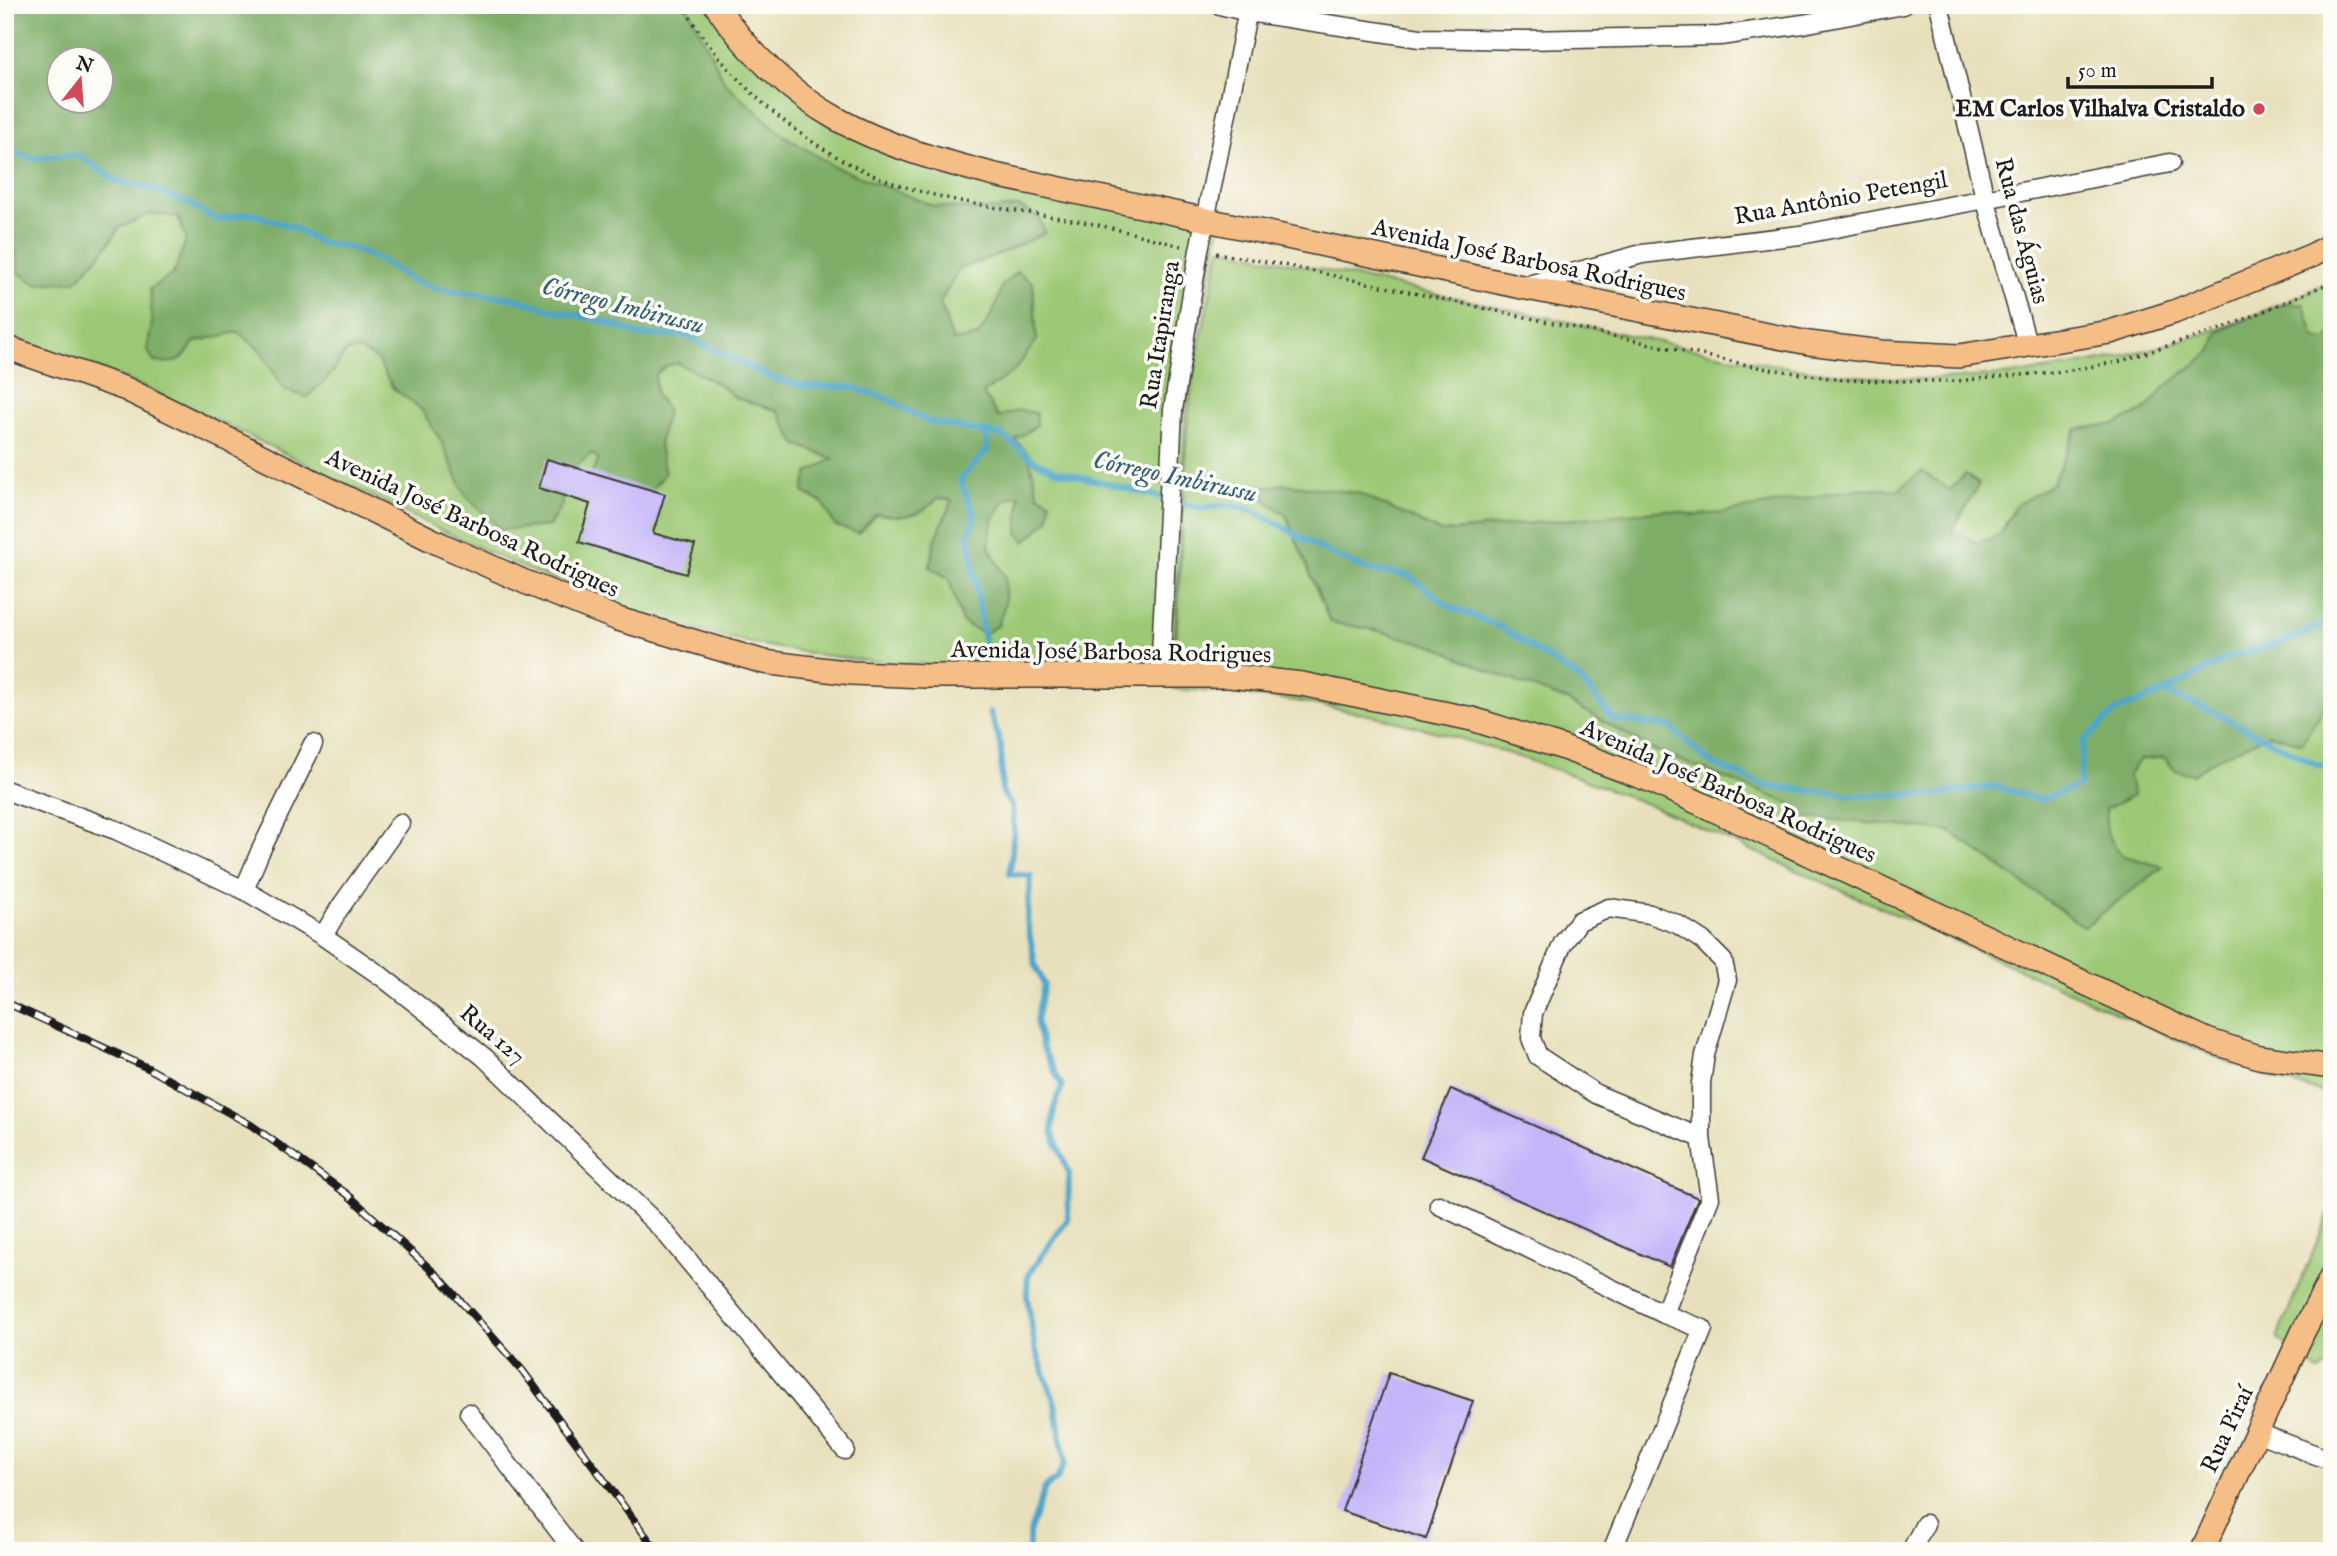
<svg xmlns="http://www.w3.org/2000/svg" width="2337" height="1556" font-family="'IM FELL English',serif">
  <rect width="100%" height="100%" fill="#fdfcf7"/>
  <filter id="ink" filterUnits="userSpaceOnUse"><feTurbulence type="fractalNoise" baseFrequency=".0143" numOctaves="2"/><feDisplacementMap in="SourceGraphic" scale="14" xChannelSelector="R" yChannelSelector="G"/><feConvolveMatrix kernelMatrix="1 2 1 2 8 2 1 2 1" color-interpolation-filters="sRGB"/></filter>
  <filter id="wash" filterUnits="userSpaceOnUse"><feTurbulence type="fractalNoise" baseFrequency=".00686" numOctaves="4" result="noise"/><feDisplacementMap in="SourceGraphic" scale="28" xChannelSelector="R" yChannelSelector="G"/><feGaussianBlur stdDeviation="1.57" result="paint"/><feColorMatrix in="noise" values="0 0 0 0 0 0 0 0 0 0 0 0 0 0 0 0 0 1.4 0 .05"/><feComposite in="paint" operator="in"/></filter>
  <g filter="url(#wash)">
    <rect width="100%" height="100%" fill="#e8e0bc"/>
    <path fill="#9dc976" stroke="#5c7249" stroke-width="2" fill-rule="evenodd" d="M5,5H720L762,59L879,141L1220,226L1193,354L1186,411L1173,667C1095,667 1016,668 938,665C835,662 719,642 622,607C496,562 377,498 257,440C175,400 93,362 5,336ZM60,60H102V102H60Z
      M1220,248C1336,273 1452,297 1568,322C1657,341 1747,363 1838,374C1996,393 2190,355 2332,280V1098L2317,1090L2287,1083L2230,1063L1654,807C1540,761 1423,722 1301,702C1259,695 1216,692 1174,689L1187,433L1193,375Z
      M2332,1206V1361L2320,1372L2277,1338Z"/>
    <path fill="#7ead67" stroke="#4d6442" stroke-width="2" fill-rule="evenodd" d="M5,5H687L725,83L782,134L833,166L934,206L983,210L1019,207L1039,217L1045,233L1002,253L959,269L940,303L953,341L978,336L994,311L1002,286L1017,271L1033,283L1037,340L1014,371L983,393L998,417L1019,410L1036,413L1037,425L1015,440L1028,453L1038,494L1050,501L1049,519L1025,542L1018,533L1020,495L1006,499L993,519L989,546L1005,577V604L998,625L984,634L962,622L949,579L930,567L934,543L952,500L938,498C917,519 905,518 876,514L859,533L835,526L823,503L803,492L808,473L833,459L796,444L778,411L736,398L720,385L678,363L666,366L655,375L656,395L667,410L659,445L665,474L651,491L588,479L599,459L591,454L564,476L562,504L549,526L501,530L465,495L442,443L421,409L393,388L377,360L360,350L346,352L330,376L307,397L284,390L261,351L238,332L194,342C182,363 178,364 154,362L147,349L152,324L150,289L174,273L186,240L178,217L150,214L119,228L106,248L76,281L36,284L18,272L16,251L5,252ZM60,60H102V102H60Z
      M2304,304L2315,338L2325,340L2332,335V695L2302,743L2269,734L2212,761L2193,774L2175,770L2164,757L2140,760L2128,775L2134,795L2106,809V832L2121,855L2163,867L2084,927L1949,831L1806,817L1786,802L1651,749L1566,700L1491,672L1437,647L1375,630L1330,622L1286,515L1250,489L1285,484L1358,493L1441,532L1667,510L1694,515L1722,513L1863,488L1898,490L1922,471L1950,490L1965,474L1979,484L1952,531L1977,543L2000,535L2015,506L2052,484L2077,429L2116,424L2145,410L2166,386L2211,352L2218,332L2277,305Z"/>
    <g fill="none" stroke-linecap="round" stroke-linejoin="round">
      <path stroke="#4ba5c9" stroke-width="6" d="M5,151L34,158L78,155L117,181L148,188L190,204L216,220L251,213L295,228L318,242L349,247L376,258L410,279L438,289L513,298L553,310L600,320L640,335L687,336L772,378L805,386L852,387L888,399L929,422L1002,435L1035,461L1055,470L1202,508L1228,505L1254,511L1331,554L1366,569L1408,575L1449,606L1501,627L1580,679L1614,720L1669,726L1709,762L1767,786L1859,796L1939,794L1994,786L2041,800L2080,785L2083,742L2116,711L2164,692L2229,657L2292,639L2332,620
        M982,432L987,441V450L960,480L975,516L969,535L985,648
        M2164,692L2214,712L2317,765L2332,768
        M990,712L1001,746L1002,792L1012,806L1014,829L1010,874L1031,876L1027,920L1035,964L1044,985L1036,1020L1042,1047L1062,1086L1054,1108L1052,1132L1069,1173L1068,1219L1028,1275L1027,1296L1035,1348L1055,1403L1065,1462L1057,1479L1045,1488L1029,1534V1551"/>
    </g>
    <g id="blocks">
      <path fill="#c4b5f9" d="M547,459L665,494L653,533L695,545L686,574L579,542L590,504L539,488Z
        M1451,1089L1698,1198L1670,1267L1421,1157Z
        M1389,1373L1473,1401L1426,1539L1342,1511Z"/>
    </g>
  </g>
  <g filter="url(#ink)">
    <use href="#blocks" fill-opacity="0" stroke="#3b3934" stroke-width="2"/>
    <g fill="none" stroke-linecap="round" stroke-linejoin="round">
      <defs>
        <path id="minor" d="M1220,5L1248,12L1420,38L1524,40L1720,36L1803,24L1903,5
          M1939,5L1985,198L2028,346
          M1525,286L1642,254L1800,235L2170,163
          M1160,676L1173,410L1199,250L1249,5
          M5,790L116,830L244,890L323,936L381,976L484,1057L663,1230L845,1450
          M244,890L260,852L313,744
          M323,936L339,909L400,823
          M1439,1205L1664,1314
          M469,1413L574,1551
          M2256,1432L2332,1461
          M1612,1551L1703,1329L1664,1314L1710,1198L1701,1138L1596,1094L1538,1056L1531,1038L1533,1013L1563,943L1579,921L1609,908L1650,914L1677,924L1702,940L1723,961L1727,980L1705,1055L1701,1083V1138
          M1911,1551L1925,1524"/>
        <path id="major" d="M716,5C746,50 790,93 837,119C885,146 941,161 995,175L1522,287L1809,343L1881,352L1959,356L2110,332L2174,312L2313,255L2332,244
          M5,347L126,389L440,544L525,582L618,619L764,662L852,673L926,676H1230L1302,684L1472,719L1561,747L1652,781L2207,1040L2259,1057L2332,1067
          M2202,1551L2303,1332L2332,1276"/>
      </defs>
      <use href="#minor" stroke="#3b3934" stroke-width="21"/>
      <use href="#major" stroke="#3b3934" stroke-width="26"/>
      <path stroke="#3b3934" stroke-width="3.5" stroke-dasharray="2 5" stroke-linecap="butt" d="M683,5C723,78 803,147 880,178C941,202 1008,209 1072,220C1109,226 1145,237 1181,246
        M1216,253L1279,264L1762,368L1844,380L1895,381H1956L2065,371L2118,362L2229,326L2332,282"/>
      <use href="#minor" stroke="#fff" stroke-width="18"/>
      <use href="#major" stroke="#f6be87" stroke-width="23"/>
      <defs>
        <path id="rail" d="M5,1002L148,1068L251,1125L347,1194L440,1278L522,1370L657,1551"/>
      </defs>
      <use href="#rail" stroke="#1c1c1c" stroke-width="8"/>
      <use href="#rail" stroke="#fdfcf7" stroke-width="5" stroke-dasharray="16" stroke-linecap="butt"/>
    </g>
  </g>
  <circle fill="#d1495b" stroke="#fdfcf7" stroke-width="2.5" cx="2259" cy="109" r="7"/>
  <g text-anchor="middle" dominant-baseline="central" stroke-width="7" stroke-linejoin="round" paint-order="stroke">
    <g font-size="24" font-weight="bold" fill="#1c1c1c" stroke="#fdfcf7" text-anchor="end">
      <text x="2245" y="109">EM Carlos Vilhalva Cristaldo</text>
    </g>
    <g font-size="24" fill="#1c1c1c" stroke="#fdfcf7">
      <text transform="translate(1841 199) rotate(-10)">Rua Antônio Petengil</text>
      <text transform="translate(2021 231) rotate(75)">Rua das Águias</text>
      <text transform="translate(1529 261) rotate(12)">Avenida José Barbosa Rodrigues</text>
      <text transform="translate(1161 335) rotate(-81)">Rua Itapiranga</text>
      <text transform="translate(472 524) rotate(25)">Avenida José Barbosa Rodrigues</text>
      <text transform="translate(1111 653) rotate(1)">Avenida José Barbosa Rodrigues</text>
      <text transform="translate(1728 792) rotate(24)">Avenida José Barbosa Rodrigues</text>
      <text transform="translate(492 1035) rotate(40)">Rua 127</text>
      <text transform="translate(2228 1430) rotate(-65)">Rua Piraí</text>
    </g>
    <g font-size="26" font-style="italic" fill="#346072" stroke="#fdfcf7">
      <text transform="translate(623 306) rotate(14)">Córrego Imbirussu</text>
      <text transform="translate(1175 477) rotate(12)">Córrego Imbirussu</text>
    </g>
  </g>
  <rect width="2337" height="1556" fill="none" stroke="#fdfcf7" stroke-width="28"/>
  <g transform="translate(80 80) rotate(17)"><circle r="33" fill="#fdfcf7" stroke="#a3a29f" stroke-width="2"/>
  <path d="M0-5L12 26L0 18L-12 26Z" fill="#d1495b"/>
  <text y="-10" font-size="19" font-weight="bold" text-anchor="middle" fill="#1c1c1c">N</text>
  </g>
  <path d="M2068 77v10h144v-10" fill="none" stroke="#1c1c1c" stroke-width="3.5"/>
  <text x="2078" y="77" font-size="21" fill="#1c1c1c" stroke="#fdfcf7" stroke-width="5" paint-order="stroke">50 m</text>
</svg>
